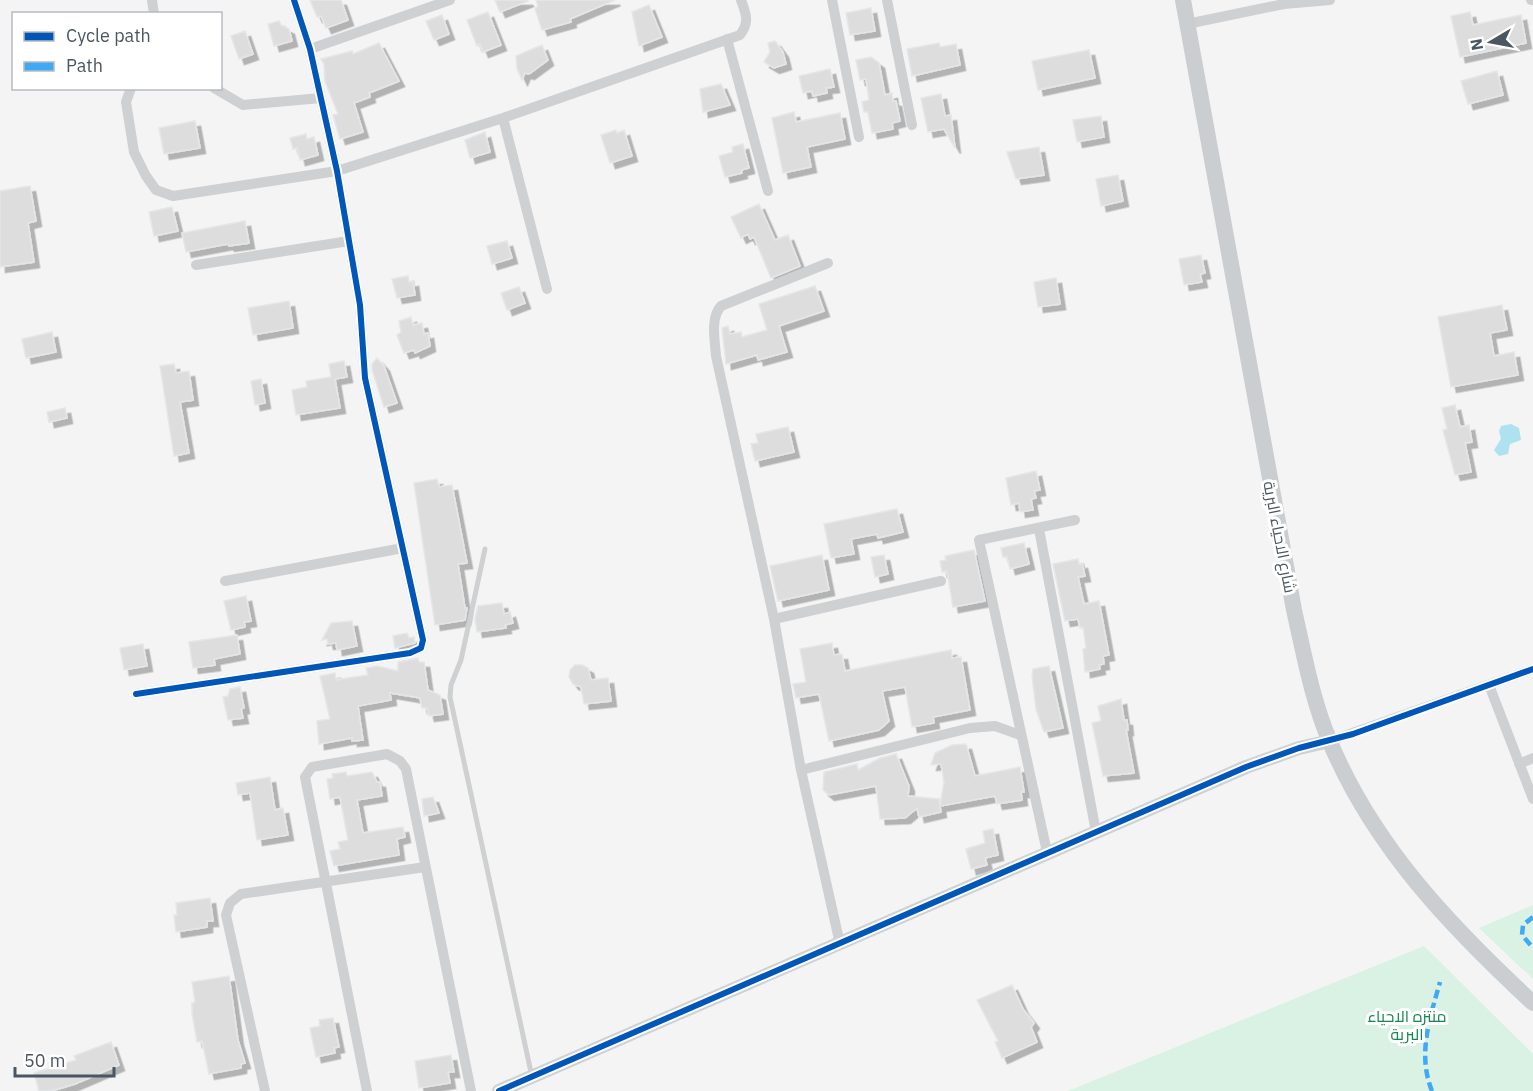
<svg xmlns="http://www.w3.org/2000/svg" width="1533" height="1091" font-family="'IBM Plex Sans',Cairo,sans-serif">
  <defs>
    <filter id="shadow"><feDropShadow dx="5.5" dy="5.5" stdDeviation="0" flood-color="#0004"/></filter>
  </defs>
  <rect width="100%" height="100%" fill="#f4f4f4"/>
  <path fill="#d9f2e3" d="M1533,905V979L1479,928Z
    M1424,946L1533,1054V1091H1068Z"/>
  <path fill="#aee2f0" d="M1511,424L1519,428L1521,440L1510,444L1508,454L1499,456L1494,450L1501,439L1499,431L1501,426Z"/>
  <path fill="#ddddde" stroke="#e5e6e7" stroke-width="1.5" filter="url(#shadow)" d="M310,0H341L348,20L326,28L321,16L317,17Z
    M495,0H527L528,1L500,12Z
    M536,0H615L570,19L571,22L542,30L535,9L538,6Z
    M649,5L662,37L639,46L632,12Z
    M871,8L875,31L850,35L846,13Z
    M488,12L501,45L483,52L480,44L477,46L467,20Z
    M1470,12L1473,25L1521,15L1526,43L1460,57L1451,16Z
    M442,15L449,34L434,40L426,21Z
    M279,21L281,25L289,29L292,41L274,46L268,24Z
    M245,31L253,54L239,59L231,36Z
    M775,41L783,52L786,64L774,68L764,62L770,52L768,43Z
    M379,43L399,81L369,93L370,97L354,103L363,132L340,139L333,115L338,114L325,81L324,64L321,59L352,51L353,54Z
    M939,43L940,47L956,44L960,65L912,76L907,49Z
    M542,45L548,60L529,74L525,73L522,80L517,69L516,56Z
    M1089,50L1095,78L1038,90L1032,61Z
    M871,57L879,63L885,95L892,93L893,101H896L900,121L892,123L893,129L872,133L868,112H864L862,102L869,100L866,79L860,80L856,60Z
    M830,69L834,87L826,88L827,93L813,96L812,91L803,93L799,76Z
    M1497,71L1503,95L1468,104L1461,81Z
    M721,84L730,105L703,112L700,89Z
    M941,94L945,116L951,115L955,148L944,129L928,132L921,98Z
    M794,112L796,122L840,113L845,139L807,147L811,167L783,173L772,118Z
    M1101,116L1104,137L1077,142L1073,120Z
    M195,121L200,148L164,154L159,128Z
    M616,130L617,133L624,130L632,156L610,163L601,135Z
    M485,132L490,152L470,158L465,140Z
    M306,134L307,139L314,137L318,155L300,160L297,148L293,149L290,138Z
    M743,144L749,168L741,170L742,173L725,177L719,156L733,152L732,147Z
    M1039,147L1044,175L1016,179L1007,152Z
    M1118,175L1123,201L1101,206L1096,179Z
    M30,186L36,221L28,223L34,262L0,267V191Z
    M759,204L775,240L788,235L800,266L771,278L754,237L750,239L748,234L741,238L731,217Z
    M172,207L178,231L154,236L149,212Z
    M245,221L249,243L229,246L228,244L186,252L182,233Z
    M507,241L512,258L492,264L487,246Z
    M1201,255L1205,273L1200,274L1202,282L1184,285L1179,259Z
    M408,276L409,282L413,281L415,295L397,298L392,279Z
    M1056,278L1060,304L1038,307L1034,282Z
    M815,286L824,311L779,326L787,352L758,360L757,355L726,364L722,328L728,326L730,334L741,332L742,337L767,330L759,304Z
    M519,287L525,303L507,310L501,293Z
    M289,301L293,328L253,335L248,308Z
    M1502,305L1507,330L1490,333L1494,356L1514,352L1518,375L1451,387L1438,317Z
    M411,317L413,325L422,323L424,334L428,333L430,346L415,353L414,350L404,353L397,335L401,332L399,321Z
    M52,332L56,352L26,358L22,339Z
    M377,358L384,366L397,403L384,407L372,370V364Z
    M344,361L347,377L335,379L340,408L296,415L292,390L307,387L306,381L331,377L329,364Z
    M174,364L176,373L189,371L193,400L180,402L189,453L174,456L160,366Z
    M261,379L265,403L255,405L251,381Z
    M1455,405L1460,427L1469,425L1472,442L1465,443L1471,472L1455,475L1443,430L1447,429L1442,408Z
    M65,408L67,418L49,422L47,412Z
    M788,427L794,452L755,461L751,444L758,443L756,434Z
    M1036,471L1040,490L1034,491L1036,498L1031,499L1033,510L1020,512L1019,503L1011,505L1006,478Z
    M437,479L439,487L452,485L467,563L458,564L465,608H467L465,620L435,625L414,483Z
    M897,509L903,532L878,538L877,534L851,539L854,554L831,558L824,524Z
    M1024,543L1029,564L1010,569L1007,557H1003L1001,548Z
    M974,550L985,601L953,607L947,571L942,572L940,561L946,560L945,556Z
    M822,555L829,590L778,601L770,566Z
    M884,555L888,574L875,577L871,557Z
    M1078,559L1079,564L1082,563L1085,576L1078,577L1084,604L1099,601L1109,655L1103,656L1104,664L1099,665L1100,669L1085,672L1083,649L1086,648L1083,627L1080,628L1078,619L1065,621L1053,564Z
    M246,596L251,621L244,622L245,627L231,630L224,601Z
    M502,603L504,614L510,612L513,623L505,625L506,628L477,632L475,619L478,606Z
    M352,621L357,646L337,650L336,643L328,644L327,639L322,640L331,623Z
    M407,633L409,638L414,637L415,643L395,648L393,636Z
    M237,635L240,654L214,659L215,665L193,668L189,642Z
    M832,643L834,655L842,654L845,671L951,650L952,658L961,657L970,710L933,717L934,723L912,727L905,687L882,691L889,721L879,730L829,741L819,694L796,698L793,684L806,682L800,649Z
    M143,644L147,666L124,670L120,648Z
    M418,658L419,662H424L428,690L440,695L443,714L429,716L427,708H422L420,698L390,693L391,700L358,706L363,740L352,741V738L319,744L317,721L330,719L320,676L335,673L336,680L347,678L368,675L366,668L377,666L398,671V662Z
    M575,665H582L588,668L591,680L608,678L611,701L584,704L581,687L573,684L569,677L570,670Z
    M1049,666L1063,728L1044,732L1036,709L1032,676L1033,669Z
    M240,687L244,708L241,709L243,718L228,720L223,697L228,696L230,689Z
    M1121,699L1124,720H1127L1128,730H1126L1134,773L1103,776L1092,723L1101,721L1098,706Z
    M966,744L975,776L1020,767L1024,792H1021L1022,800L997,804L995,796L940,806L941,812L919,817L917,808L905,818L880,819L876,786L829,795L823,790L824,772L857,764L858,770L880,758L896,754L909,786L908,796L939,799L940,805L944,782L941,764L931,765L935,753L952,745Z
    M346,772L347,776L372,772L377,782H380L382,796L357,800L363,833L403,827L405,837L397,839L399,855L334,866L330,851L340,849L338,842L348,840L340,797L330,799L327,779L333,778L332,774Z
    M270,777L275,810L283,808L288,835L257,840L250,793L238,795L236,783Z
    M433,797L439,813L424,816L422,799Z
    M993,829L998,855L985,858L987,865L971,869L966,849L985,843L983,831Z
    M210,898L213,921H207V927L176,932L174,915H177L176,903Z
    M229,976L238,1040L245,1063L241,1064V1068L209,1074L202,1041L197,1042L192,1013V1003L195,1002L192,982Z
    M1012,985L1023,1009L1034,1023L1031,1027L1037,1042L1002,1058L995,1042L998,1041L977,1000Z
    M333,1018L339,1047L334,1048L335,1053L316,1057L310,1028L320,1026L319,1020Z
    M111,1042L119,1065L75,1084L52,1091H39L34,1073L76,1060L74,1056Z
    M451,1055L454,1072H448L450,1083L419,1088L415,1061Z"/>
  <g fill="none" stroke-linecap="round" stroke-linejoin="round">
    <path stroke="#ced0d2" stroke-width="5" d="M485,549L461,660L451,685L450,697L532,1077"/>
    <path stroke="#ced0d2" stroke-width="10" d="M152,0L154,14
      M832,0L859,137
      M887,0L912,125
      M1531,0H1533
      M1187,24L1284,4L1330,0
      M727,39L768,191
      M310,49L450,0
      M131,88L126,102L134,152L146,176L156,190L173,196L337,171L503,118L740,35C750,22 746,14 741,0
      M214,88L243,105L321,98
      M503,118L547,289
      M828,263L721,306C710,318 715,341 716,356L774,619L801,770L840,944
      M196,265L349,241
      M1039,529L1096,832
      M225,581L403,548
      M774,619L941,581
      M1489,685L1533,799
      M136,694L410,653L421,648L423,640L365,378L360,305L337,171L310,49L294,0
      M1330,741L1533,669
      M1519,764L1533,758
      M801,770L970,728L995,726L1020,735
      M1047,852L979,540L1075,520
      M265,1091L226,915L230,903L241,894L425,867
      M367,1091L305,777L312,767L387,754L400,761L406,769L471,1091"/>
    <path stroke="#ced0d2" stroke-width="14" d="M499,1091L1246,767L1299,748L1330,741"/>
    <path stroke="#caced1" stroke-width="16" d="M1183,0L1294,610C1304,654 1312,700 1330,742C1374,847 1451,927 1533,1003"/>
    <path stroke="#3fa9f5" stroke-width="4.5" stroke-dasharray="9 4.5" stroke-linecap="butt" d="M1533,917L1523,925L1522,935L1533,948
      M1432,1091C1417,1054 1430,1018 1440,982"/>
    <defs>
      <path id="cycleway" d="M136,694L410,653L421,648L423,640L365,378L360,305L337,171L310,49L294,0
        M499,1091L1246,767L1299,748L1353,734L1533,669"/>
    </defs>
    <use href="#cycleway" stroke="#fff" stroke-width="10"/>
    <use href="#cycleway" stroke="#0057b8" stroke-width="6"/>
  </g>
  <g text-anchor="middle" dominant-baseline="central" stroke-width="6" stroke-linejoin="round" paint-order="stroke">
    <g font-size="16" fill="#4a5661" stroke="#fff">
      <text transform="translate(1280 537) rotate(79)">شارع الاحياء البرية</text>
    </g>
    <g font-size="16" fill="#17864f" stroke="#fff">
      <text x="1407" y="1016">منتزه الاحياء<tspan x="1407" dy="18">البرية</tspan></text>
    </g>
  </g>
  <rect x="12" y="12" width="210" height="78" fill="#ffffff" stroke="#b7bbc0" stroke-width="1.5"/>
  <rect x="24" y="32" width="30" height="9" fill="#0057b8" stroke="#b7bbc0" stroke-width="1.5"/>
  <text x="66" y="42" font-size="18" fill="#4a5661">Cycle path</text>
  <rect x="24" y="62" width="30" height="9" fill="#3fa9f5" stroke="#b7bbc0" stroke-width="1.5"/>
  <text x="66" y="72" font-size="18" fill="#4a5661">Path</text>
  <g transform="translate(1491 42) rotate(260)" stroke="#ffffff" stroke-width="4.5" paint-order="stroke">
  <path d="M0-4.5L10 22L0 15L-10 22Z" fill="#4a5661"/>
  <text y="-9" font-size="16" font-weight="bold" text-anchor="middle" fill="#4a5661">N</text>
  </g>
  <path d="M15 1067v9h99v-9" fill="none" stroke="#4a5661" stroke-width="3"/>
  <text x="24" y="1067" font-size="18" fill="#4a5661" stroke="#ffffff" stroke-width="4.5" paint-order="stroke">50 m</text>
</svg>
